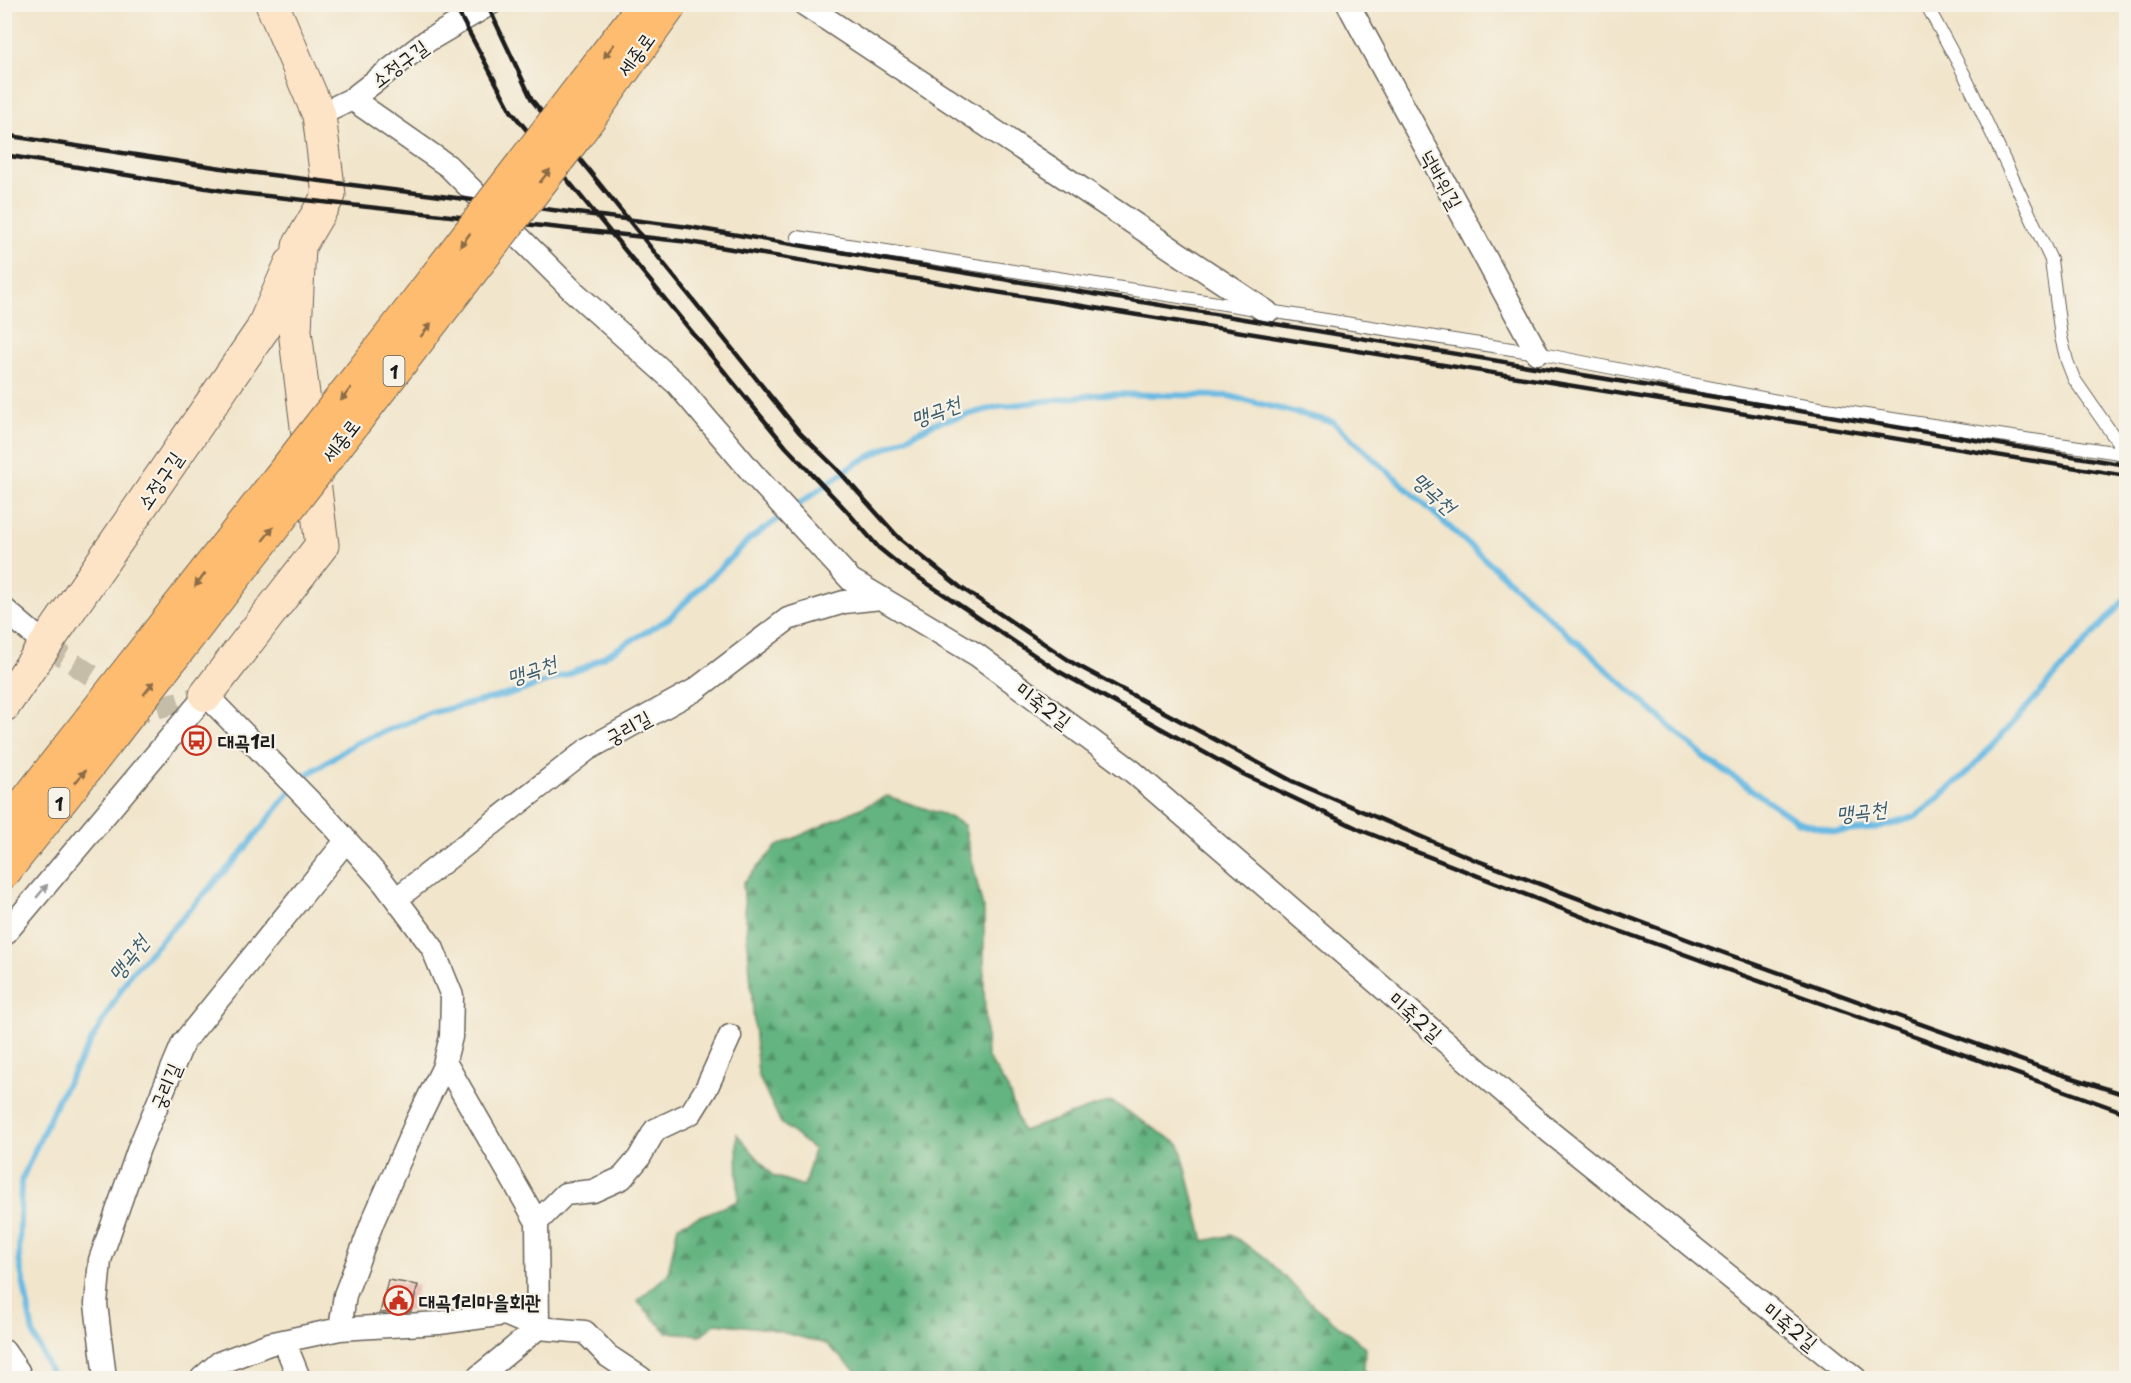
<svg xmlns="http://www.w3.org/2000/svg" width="2131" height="1383" font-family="'Playpen Sans','Poor Story',sans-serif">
  <defs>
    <pattern id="forest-firs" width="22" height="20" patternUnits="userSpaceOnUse" patternTransform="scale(1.5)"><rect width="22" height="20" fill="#63b480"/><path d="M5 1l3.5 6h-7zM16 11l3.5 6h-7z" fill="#519268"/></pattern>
    <pattern id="building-cross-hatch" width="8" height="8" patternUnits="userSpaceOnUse" patternTransform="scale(1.5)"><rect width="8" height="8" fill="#efafa1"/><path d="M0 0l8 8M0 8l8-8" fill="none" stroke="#cc968a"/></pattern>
  </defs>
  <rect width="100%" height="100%" fill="#f7f3e8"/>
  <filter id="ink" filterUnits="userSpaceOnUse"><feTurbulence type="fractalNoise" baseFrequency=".0167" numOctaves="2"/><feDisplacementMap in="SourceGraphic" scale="12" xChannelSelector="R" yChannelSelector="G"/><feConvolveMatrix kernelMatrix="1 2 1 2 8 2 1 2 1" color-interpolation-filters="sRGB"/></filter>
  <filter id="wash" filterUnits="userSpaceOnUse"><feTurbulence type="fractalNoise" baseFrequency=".008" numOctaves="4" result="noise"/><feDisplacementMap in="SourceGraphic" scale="24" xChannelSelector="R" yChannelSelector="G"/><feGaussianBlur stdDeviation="1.35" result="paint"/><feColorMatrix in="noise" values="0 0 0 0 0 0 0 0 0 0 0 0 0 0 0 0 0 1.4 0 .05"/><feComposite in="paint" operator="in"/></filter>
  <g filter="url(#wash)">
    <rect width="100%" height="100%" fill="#f1e5cb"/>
    <path fill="url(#forest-firs)" stroke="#40684e" stroke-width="1.5" d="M887,796L945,815L964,825L984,913V987L987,1056L1008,1089L1022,1131L1111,1101L1180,1145L1204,1241L1231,1235L1261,1254L1314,1306L1365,1347L1364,1371L1378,1378H863L826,1344L770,1329L716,1323L701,1335L667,1332L637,1301L668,1274L678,1225L738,1201L737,1134L773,1176L804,1186L814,1150L781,1123L758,1075L743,883L777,846Z"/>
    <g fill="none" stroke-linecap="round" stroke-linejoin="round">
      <path stroke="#67b9e2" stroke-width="6" d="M792,509L855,464L935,423L997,407L1102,394L1229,396L1333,422L1704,757L1797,821L1835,832L1878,828L1915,817L1929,806L1969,771L2126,598
        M53,1378L33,1333L19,1259L21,1181L58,1099L130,974L240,855L300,779L356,743L431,713L518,692L584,668L668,619L750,539L784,515"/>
    </g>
    <g id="blocks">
      <path fill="url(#building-cross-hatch)" d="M388,1280L418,1285L411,1311L380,1313Z"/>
    </g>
  </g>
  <g filter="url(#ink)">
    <use href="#blocks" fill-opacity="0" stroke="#676259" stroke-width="1.5"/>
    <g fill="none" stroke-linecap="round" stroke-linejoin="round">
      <path stroke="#c6bda8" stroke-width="22" stroke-dasharray="22 11" stroke-linecap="butt" d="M46,645L145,711L206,695"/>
      <defs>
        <path id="lane" d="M797,237L1537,353L1793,404L2126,454L2074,379L2067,361L2061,337L2051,260L1964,74L1926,4"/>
        <path id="street" d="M804,4L1267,312
          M1348,4L1537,353
          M352,99L448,166L572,290L677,384L755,476L851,580L977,655L1132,771L1550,1132L1855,1378
          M319,115L352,99L427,41L490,4
          M4,609L46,645
          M396,899L588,749L695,690L788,619L844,602L881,598
          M4,935L206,695L331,823L384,883L432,947L452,996L451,1037L443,1068L417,1121L373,1221L345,1295L340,1329
          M445,1062L537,1222L538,1328L477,1378
          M537,1222L565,1194L593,1191L622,1178L639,1158L655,1130L691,1113L706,1089L730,1036
          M284,1341L299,1378
          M4,1351L18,1371L21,1378
          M105,1378L96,1304L100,1260L139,1148L183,1043L346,841
          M202,1378L219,1363L269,1344L340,1329L439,1323L505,1314L538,1328L585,1332L608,1356L641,1378"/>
        <path id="secondary" d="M206,695L322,545L295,331L299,246L329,195L319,115L272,4
          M4,705L262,330L291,264"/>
        <path id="primary" d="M4,830L90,720
          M4,872L113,734"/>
      </defs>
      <use href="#lane" stroke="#676259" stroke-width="14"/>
      <use href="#street" stroke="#676259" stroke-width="25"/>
      <use href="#secondary" stroke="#676259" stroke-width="35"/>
      <use href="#primary" stroke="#676259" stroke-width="35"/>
      <use href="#lane" stroke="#fff" stroke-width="12"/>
      <use href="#street" stroke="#fff" stroke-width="22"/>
      <use href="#secondary" stroke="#fee4c6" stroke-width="33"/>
      <use href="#primary" stroke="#fdbc70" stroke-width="33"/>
      <path stroke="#1c1c1c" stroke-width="4.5" d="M454,4L511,111L786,447L845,509L879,548L900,565L1058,671L1243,774L1363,831L1611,928L2126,1113
        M487,4L532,100L800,433L837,469L899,538L960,587L1073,663L1292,781L1473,859L1713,949L2048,1070L2126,1095
        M4,135L248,172L689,227L2126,465
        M4,155L231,192L689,242L2126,476"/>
      <defs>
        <path id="primary-bridge" d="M90,720L406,316L638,13
          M113,734L576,136L671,4"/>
      </defs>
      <use href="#primary-bridge" stroke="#676259" stroke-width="35" stroke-linecap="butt"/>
      <use href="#primary-bridge" stroke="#fdbc70" stroke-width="33"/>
    </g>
    <defs><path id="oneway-solid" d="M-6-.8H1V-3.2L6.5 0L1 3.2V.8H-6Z" transform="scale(1.5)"/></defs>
    <g fill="#8c6c46">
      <use href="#oneway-solid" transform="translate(609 51) rotate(127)"/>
      <use href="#oneway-solid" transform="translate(545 176) rotate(-52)"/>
      <use href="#oneway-solid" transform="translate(465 240) rotate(127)"/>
      <use href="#oneway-solid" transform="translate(426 330) rotate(-52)"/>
      <use href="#oneway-solid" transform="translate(346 394) rotate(128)"/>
      <use href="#oneway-solid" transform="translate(268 534) rotate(-52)"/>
      <use href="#oneway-solid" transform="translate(200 580) rotate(128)"/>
      <use href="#oneway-solid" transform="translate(149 688) rotate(-52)"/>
      <use href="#oneway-solid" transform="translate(80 777) rotate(-52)"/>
    </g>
    <use fill="#999" href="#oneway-solid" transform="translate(42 891) rotate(-50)"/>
  </g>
  <defs>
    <symbol id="bus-ring" viewBox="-11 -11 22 22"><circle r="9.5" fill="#f7f3e8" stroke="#c8321e" stroke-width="1.5"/><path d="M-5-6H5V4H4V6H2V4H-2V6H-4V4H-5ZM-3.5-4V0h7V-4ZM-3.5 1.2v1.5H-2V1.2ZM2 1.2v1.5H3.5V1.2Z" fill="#c8321e"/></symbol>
    <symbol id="civic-ring" viewBox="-11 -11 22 22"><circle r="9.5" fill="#f7f3e8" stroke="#c8321e" stroke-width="1.5"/><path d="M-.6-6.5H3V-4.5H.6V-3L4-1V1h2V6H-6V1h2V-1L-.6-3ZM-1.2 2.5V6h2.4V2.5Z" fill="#c8321e"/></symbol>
  </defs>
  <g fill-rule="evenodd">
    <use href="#bus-ring" x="180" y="724" width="33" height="33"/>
    <use href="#civic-ring" x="382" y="1284" width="33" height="33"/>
  </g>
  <g text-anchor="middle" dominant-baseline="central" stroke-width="4.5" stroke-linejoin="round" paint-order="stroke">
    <g fill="#f7f3e8" stroke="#5e5c59" stroke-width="1.5">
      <rect x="383.5" y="356" width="21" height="30" rx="4.5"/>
      <rect x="48.5" y="788" width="21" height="30" rx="4.5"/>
    </g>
    <g font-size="18" font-weight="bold" fill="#1c1c1c">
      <text x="394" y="371">1</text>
      <text x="59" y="803">1</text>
    </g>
    <g font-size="20" fill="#1c1c1c" stroke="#f7f3e8">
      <text transform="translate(635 54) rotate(-54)">세종로</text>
      <text transform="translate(399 63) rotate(-37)">소정구길</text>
      <text transform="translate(1442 179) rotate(61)">넉바위길</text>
      <text transform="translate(340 440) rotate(-52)">세종로</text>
      <text transform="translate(159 480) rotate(-56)">소정구길</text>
      <text transform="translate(1044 705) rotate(37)">미죽2길</text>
      <text transform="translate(628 727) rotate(-29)">궁리길</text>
      <text transform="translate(1416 1016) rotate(41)">미죽2길</text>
      <text transform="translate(165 1086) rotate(-67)">궁리길</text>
      <text transform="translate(1791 1326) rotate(39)">미죽2길</text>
    </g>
    <g font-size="20" font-weight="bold" fill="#1c1c1c" stroke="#f7f3e8" text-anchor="start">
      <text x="218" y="741">대곡1리</text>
      <text x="419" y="1301">대곡1리마을회관</text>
    </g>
    <g font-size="21" font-style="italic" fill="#3a5b6b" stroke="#f7f3e8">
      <text transform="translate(935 410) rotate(-20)">맹곡천</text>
      <text transform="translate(1435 492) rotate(42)">맹곡천</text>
      <text transform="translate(531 669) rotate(-19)">맹곡천</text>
      <text transform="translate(1861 810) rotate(-7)">맹곡천</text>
      <text transform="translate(127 957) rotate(-52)">맹곡천</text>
    </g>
  </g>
  <rect width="2131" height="1383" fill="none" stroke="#f7f3e8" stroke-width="24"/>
</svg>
